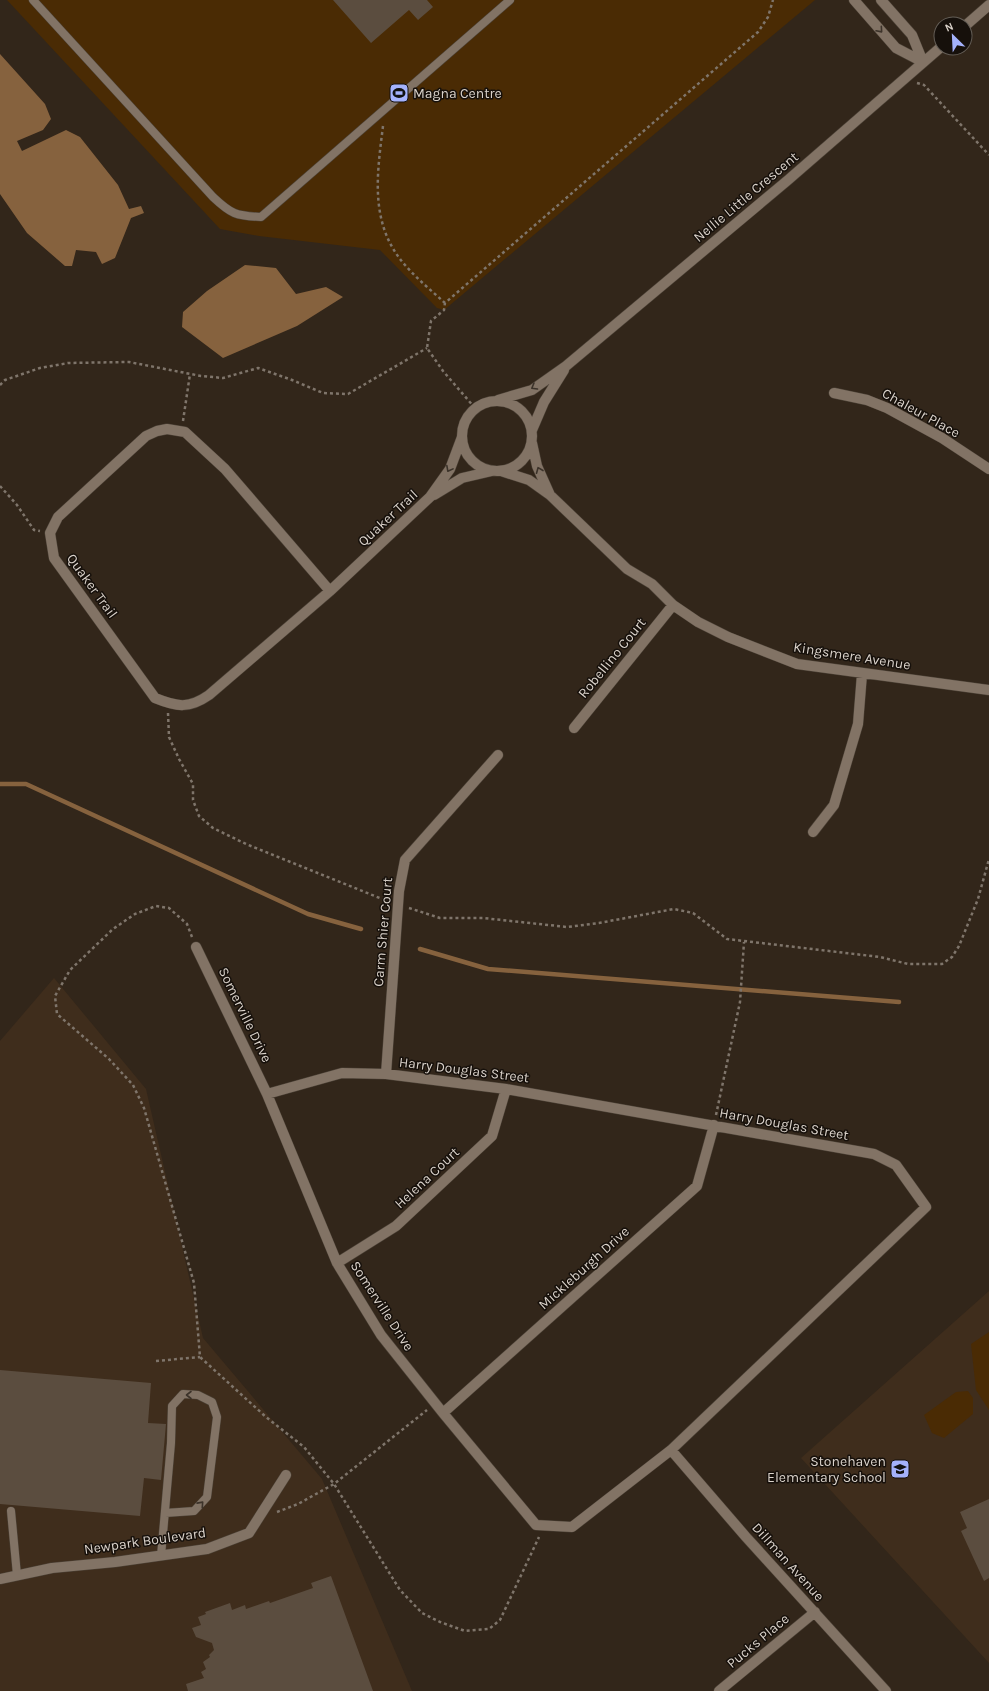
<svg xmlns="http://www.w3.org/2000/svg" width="989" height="1691" font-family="Karla,sans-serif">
  <rect width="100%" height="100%" fill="#32261a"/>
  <path fill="#3f2d1c" d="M54,978L146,1089L203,1338L322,1479L412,1691H0V1041Z
    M989,1291V1663L801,1458Z"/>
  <path fill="#4a2b04" d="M7,0H815L444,310L437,308L380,250L259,236L220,229Z
    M989,1332V1410L976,1390L971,1344Z
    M968,1391L973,1398V1414L944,1438L932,1433L924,1415L956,1392Z"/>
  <path fill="#86623e" d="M0,54L45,104L51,119L43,130L17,141L22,151L66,130L80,137L118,185L129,209L141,206L144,213L131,218L115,258L102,264L96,252L76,250L72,266H65L27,233L0,194Z
    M245,265L276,268L296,294L326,287L343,297L297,326L223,358L182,327L183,312L207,291Z"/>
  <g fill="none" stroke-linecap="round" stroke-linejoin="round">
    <path stroke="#86623e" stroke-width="4.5" d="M0,784H26L308,914L361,929
      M420,949L488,969L899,1002"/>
  </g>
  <path fill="#5b4d3f" d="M333,0H427L433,7L418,20L409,10L371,43Z
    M0,1370L151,1383L148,1423L166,1424L161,1480L144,1478L140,1516L0,1504Z
    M989,1499V1578L984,1581L961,1531L967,1528L960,1512Z
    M331,1576L373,1691H188L186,1684L204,1678L201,1672L206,1669L203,1662L210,1657L209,1655L214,1650L212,1643L196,1637L192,1628L201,1625L198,1617L206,1614L205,1612L230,1603L232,1610L245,1605L246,1609L269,1601L270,1603L313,1588L311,1583Z"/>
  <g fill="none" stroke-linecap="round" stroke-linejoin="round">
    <defs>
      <path id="lane" d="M33,0L213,197C231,214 236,216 261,217L510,0
        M11,1511L17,1575
        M161,1556L171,1443L172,1406L183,1394L198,1395L212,1402L217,1417L207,1497L194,1511L165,1513"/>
      <path id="street" d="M854,0L896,48L923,62
        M881,0L912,35L923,62
        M965,26L989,5
        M834,393L867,400L887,408L942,438L989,469
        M498,400L532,390L566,366L788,180L941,47
        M462 436a35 35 0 1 1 70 0a35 35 0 1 1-70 0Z
        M532,430L544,402L564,370
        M532,443L537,466L550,495
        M501,471L529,480L550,495L627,569L652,584L673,605L698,622L728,637L797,664L989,690
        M434,495L462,478L492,471
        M330,591L225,469L185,432L167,429L157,431L146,436L58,517L50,533L54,558L155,698C177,707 189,709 209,695L330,591L430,497L450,469L462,437
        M574,728L673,605
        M813,832L834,805L858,724L862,674
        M196,947L267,1094L337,1263L381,1335L443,1413L536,1525L572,1527L671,1450L926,1207L896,1165L874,1154L506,1089L386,1074L342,1073L267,1094
        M386,1074L399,891L405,860L498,755
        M337,1263L396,1226L492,1136L506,1089
        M443,1413L697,1186L714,1125
        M671,1450L746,1537L886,1691
        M0,1579L52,1568L115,1562L207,1549L249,1533L286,1475
        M719,1691L815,1612"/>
    </defs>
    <use href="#lane" stroke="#4c4237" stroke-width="9"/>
    <use href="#street" stroke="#4c4237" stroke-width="11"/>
    <path stroke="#7f756b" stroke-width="2.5" stroke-dasharray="3 3" stroke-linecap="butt" d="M917,83L924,85L989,155
      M383,126C377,175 369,224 405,265C417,279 432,291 445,303
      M0,385L5,380L40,368L68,363L129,362L201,376L223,378L258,368L292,380L323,393L348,394L427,348
      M475,408L443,371L427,348L431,321L444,310L445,303L758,32L768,17L773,0
      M183,421L190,374
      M0,486L17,505L34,530L40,531
      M168,713L169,737L179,759L193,784V800L199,816L213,828L246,844L387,901
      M409,908L440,918H483L567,927L599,923L674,909L693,913L727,939L880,957L908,964H942L952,957L959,946L978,899L989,859
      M192,937L187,924L169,908L156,906L135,914L113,929L70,970L55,996L57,1014L109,1059L133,1085L144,1108L194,1283L200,1357L266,1417L304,1447L334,1484L400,1590L422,1613L440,1622L465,1631L489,1629L500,1620L539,1537
      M716,1115L740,1002L744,942
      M156,1361L200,1357
      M277,1512L298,1504L334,1484L427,1410"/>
    <use href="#lane" stroke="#827365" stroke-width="8"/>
    <use href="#street" stroke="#827365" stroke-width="10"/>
  </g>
  <defs><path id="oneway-chevron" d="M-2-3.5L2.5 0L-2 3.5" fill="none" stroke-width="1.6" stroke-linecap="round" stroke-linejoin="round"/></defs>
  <g stroke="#3c332a">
    <use href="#oneway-chevron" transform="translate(880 30) rotate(49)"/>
    <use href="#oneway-chevron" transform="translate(534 387) rotate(150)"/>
    <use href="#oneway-chevron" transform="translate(449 469) rotate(118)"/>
    <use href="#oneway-chevron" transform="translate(539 470) rotate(-112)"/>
    <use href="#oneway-chevron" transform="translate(189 1395) rotate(180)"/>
    <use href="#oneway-chevron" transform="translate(201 1504) rotate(-48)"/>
  </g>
  <defs>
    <symbol id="stadium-square" viewBox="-11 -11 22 22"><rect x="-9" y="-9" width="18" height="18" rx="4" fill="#a4b2fc" stroke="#16100b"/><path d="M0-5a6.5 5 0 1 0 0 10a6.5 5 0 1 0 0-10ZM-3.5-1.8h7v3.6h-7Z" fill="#111"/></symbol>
    <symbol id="school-square" viewBox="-11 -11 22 22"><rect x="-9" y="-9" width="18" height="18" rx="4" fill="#a4b2fc" stroke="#16100b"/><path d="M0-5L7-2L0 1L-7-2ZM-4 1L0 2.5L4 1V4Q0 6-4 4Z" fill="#111"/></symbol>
  </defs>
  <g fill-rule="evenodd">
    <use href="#stadium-square" x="388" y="82" width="22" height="22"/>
    <use href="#school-square" x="889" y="1458" width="22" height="22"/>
  </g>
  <g text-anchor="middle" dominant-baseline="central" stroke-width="3" stroke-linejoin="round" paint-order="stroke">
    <g font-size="14" fill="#dad2ca" stroke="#16100b" text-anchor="start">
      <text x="413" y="93">Magna Centre</text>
      <text x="886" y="1461" text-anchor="end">Stonehaven<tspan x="886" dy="16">Elementary School</tspan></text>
    </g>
    <g font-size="14" fill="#dad2ca" stroke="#16100b">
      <text transform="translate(746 197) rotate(-40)">Nellie Little Crescent</text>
      <text transform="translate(921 413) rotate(29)">Chaleur Place</text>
      <text transform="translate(388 518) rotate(-43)">Quaker Trail</text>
      <text transform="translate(92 586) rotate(54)">Quaker Trail</text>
      <text transform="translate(852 656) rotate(9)">Kingsmere Avenue</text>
      <text transform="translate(612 658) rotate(-51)">Robellino Court</text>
      <text transform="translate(383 932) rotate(-85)">Carm Shier Court</text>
      <text transform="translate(245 1015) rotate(64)">Somerville Drive</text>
      <text transform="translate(464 1070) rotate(7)">Harry Douglas Street</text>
      <text transform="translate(784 1124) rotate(10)">Harry Douglas Street</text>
      <text transform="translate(427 1178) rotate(-43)">Helena Court</text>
      <text transform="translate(584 1268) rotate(-42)">Mickleburgh Drive</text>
      <text transform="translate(382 1306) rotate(57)">Somerville Drive</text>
      <text transform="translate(145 1541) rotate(-8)">Newpark Boulevard</text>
      <text transform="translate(788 1562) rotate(48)">Dillman Avenue</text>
      <text transform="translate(758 1641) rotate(-40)">Pucks Place</text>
    </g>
  </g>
  <g transform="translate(953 36) rotate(336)"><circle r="19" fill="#16100b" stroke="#645e57"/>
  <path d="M0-3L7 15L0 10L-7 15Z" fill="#a4b2fc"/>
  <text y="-6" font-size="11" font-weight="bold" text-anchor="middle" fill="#dad2ca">N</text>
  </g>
</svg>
